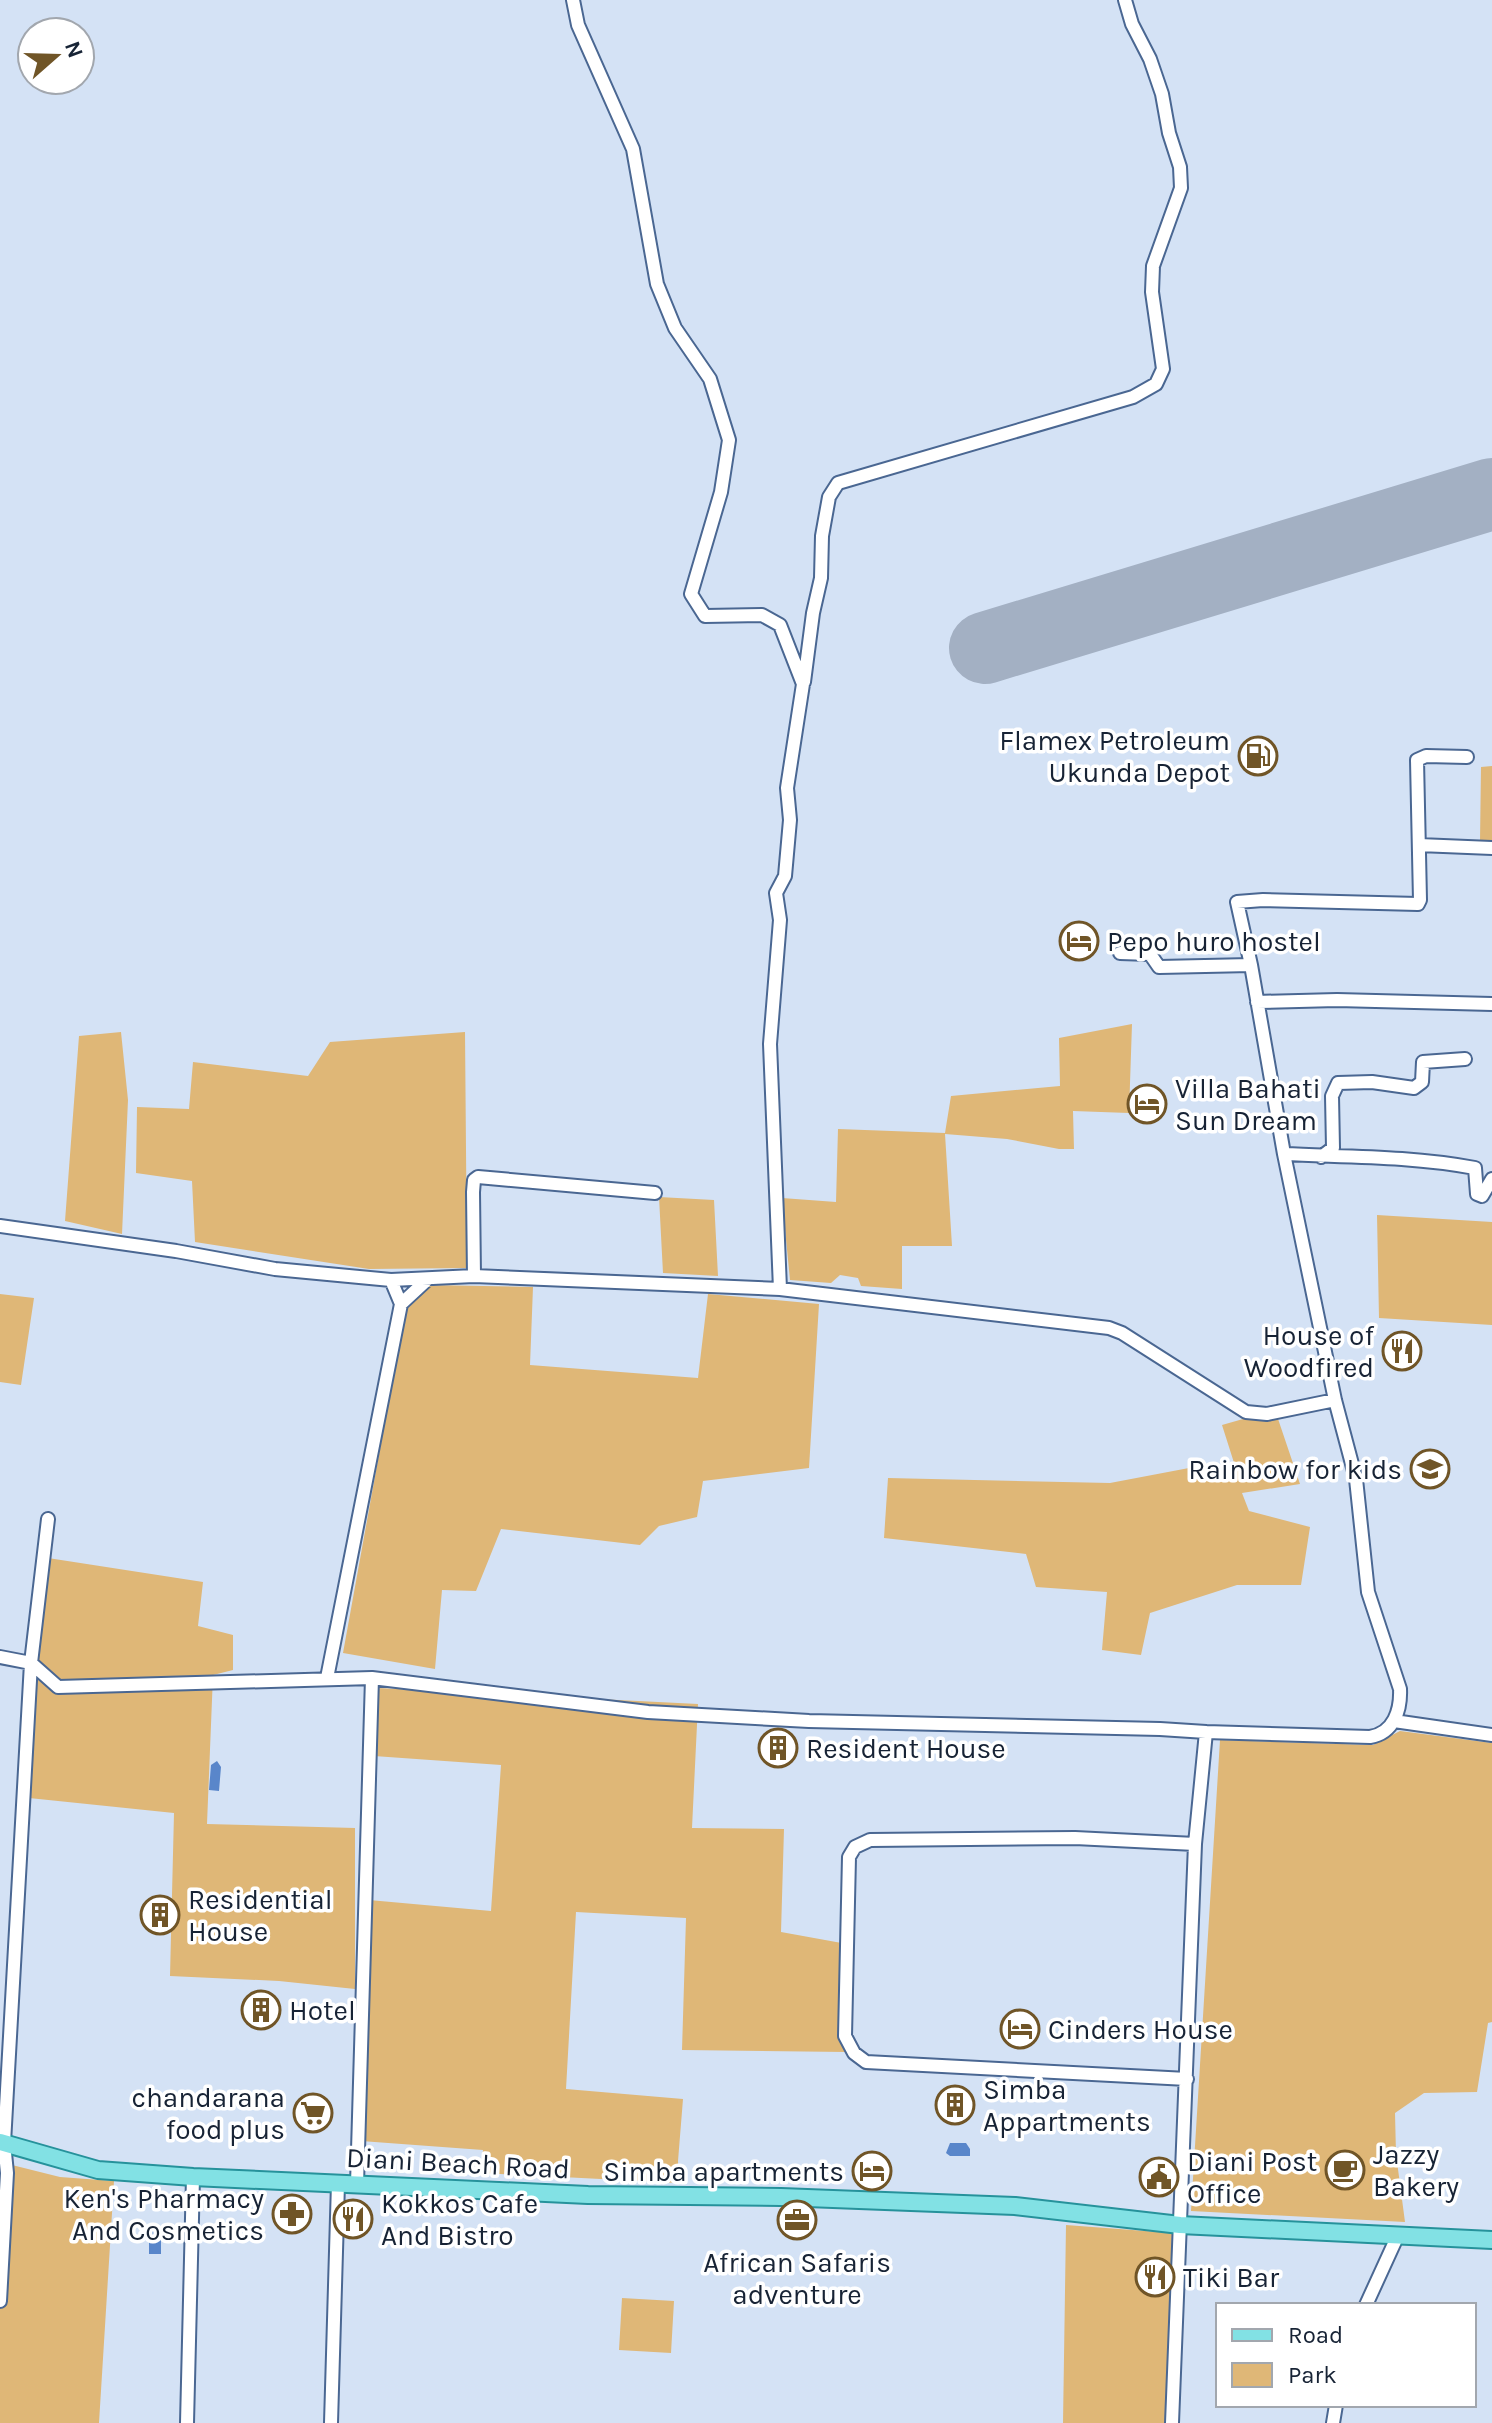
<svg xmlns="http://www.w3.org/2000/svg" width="1492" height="2423" font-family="Karla,sans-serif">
  <rect width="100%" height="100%" fill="#d4e2f5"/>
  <path fill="#dfb777" d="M1492,766V842L1480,841L1481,767Z
    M1132,1024L1129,1113L1073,1111L1074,1149H1059L1007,1139L945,1134L952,1246H902V1289L861,1286L858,1278L840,1275L831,1283L790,1280L782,1198L836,1202L838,1129L945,1133L951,1096L1060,1086L1059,1038Z
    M121,1032L128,1100L122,1234L65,1221L79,1036Z
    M465,1032L467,1268L369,1269L195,1242L192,1181L136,1173L137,1107L189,1109L193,1062L308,1076L330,1042Z
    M659,1197L714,1200L718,1276L663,1273Z
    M1377,1215L1492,1222V1325L1379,1318Z
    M430,1285L533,1287L530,1365L698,1378L708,1294L819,1304L809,1468L703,1481L697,1517L659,1526L640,1545L501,1529L476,1591L442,1590L435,1669L343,1653L405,1311Z
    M0,1294L34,1298L21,1385L0,1382Z
    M1275,1410L1300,1484L1242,1493L1249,1511L1310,1527L1301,1585H1237L1150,1613L1141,1655L1102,1650L1107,1592L1036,1587L1026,1554L884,1538L888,1478L1110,1483L1189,1468L1223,1480L1236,1469L1222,1425Z
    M48,1558L203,1582L198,1626L233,1635V1670L213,1675L207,1824L355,1828V1989L279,1981L170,1976L174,1813L29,1798L38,1644Z
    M378,1688L698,1704L692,1828L784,1829L781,1932L847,1944L846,2052L682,2050L686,1918L576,1912L566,2089L683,2099L678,2161L679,2183L481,2173L483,2150L361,2141L369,1900L491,1911L501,1765L374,1756Z
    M1400,1731L1492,1743V2022L1488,2023L1477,2092L1424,2093L1395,2113L1396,2154L1405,2222L1191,2211L1220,1740L1373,1745Z
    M0,2162L60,2177L114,2181L99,2423H0Z
    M1066,2225L1172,2233L1167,2423H1063Z
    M622,2298L674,2301L671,2353L619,2350Z"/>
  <path fill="#5986ca" d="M217,1761L221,1767L219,1791L209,1790L211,1765Z
    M950,2143H966L970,2149V2156H950L946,2153Z
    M149,2229H161V2254H149Z"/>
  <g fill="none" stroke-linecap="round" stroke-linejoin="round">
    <path stroke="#a3b0c3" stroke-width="72" d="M985,648L1492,494"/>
    <defs>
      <path id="minor" d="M573,0L578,25L633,149L657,284L675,328L710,379L729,440L721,492L691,594L705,616L762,615L780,625L803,684L787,788L790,820L785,876L776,893L780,920L770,1044L780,1289
        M804,682L813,613L821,578L822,536L829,497L838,483L1133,397L1156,384L1163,369L1152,292L1153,266L1181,188L1180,167L1169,133L1162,94L1150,59L1132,24L1125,0
        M1419,845L1492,848
        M1120,953L1150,954L1159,967L1251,965
        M1257,1002L1337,1000L1492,1004
        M1284,1154C1348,1157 1411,1156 1475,1168L1477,1194L1482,1196L1492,1179
        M1321,1157L1333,1148L1332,1096L1338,1083L1372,1082L1414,1088L1422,1082L1423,1062L1465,1059
        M0,1226L176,1251L275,1269L391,1280L401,1304L327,1678
        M474,1276L473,1192L474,1180L478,1177L655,1193
        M391,1280L474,1276L780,1289L1109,1328L1122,1333L1246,1412L1267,1414L1335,1400
        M401,1304L428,1279
        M0,1657L31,1663L58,1687L372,1678L648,1712L809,1721L1160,1729L1206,1732
        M1394,1721L1492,1735
        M1187,2079L866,2062L854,2053L845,2036L849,1857L855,1847L870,1840L1075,1838L1195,1844
        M357,2184L372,1678
        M0,2301L7,2173L4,2143L31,1663L48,1519
        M1366,2305L1398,2235
        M187,2423L193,2177
        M331,2423L338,2183
        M1172,2423L1195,1844L1206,1732L1370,1737C1394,1733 1401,1710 1400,1689L1368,1592L1356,1479L1335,1400L1284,1154L1251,965L1237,902L1263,900L1418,904L1420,900L1417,760L1426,756L1467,757
        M1333,2423L1336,2405"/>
      <path id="major" d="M0,2142L98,2170L193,2177L588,2195L781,2197L1015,2206L1180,2225L1492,2240"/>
    </defs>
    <use href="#minor" stroke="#4a6792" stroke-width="16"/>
    <use href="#major" stroke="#26929b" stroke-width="20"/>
    <use href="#minor" stroke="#fff" stroke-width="12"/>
    <use href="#major" stroke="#82e1e4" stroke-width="16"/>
  </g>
  <defs>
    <symbol id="fuel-ring" viewBox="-11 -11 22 22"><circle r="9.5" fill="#fff" stroke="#705527" stroke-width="1.5"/><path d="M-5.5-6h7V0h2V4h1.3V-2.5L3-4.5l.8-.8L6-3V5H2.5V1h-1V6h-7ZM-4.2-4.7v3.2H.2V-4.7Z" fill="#705527"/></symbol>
    <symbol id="hotel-ring" viewBox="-11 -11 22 22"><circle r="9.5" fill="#fff" stroke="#705527" stroke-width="1.5"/><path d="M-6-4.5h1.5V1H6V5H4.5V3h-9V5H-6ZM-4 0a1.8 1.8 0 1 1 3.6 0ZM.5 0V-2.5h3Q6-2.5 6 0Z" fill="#705527"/></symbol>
    <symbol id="restaurant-ring" viewBox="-11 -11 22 22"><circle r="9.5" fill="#fff" stroke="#705527" stroke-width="1.5"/><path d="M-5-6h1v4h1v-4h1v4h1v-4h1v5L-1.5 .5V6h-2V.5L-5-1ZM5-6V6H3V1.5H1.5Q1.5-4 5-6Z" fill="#705527"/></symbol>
    <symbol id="school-ring" viewBox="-11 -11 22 22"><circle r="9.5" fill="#fff" stroke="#705527" stroke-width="1.5"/><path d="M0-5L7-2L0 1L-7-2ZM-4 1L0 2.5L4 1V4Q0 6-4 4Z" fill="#705527"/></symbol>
    <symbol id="building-ring" viewBox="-11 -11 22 22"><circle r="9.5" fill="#fff" stroke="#705527" stroke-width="1.5"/><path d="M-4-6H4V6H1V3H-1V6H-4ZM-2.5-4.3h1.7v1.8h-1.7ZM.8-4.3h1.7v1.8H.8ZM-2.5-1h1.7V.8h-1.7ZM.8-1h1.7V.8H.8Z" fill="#705527"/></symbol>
    <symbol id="supermarket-ring" viewBox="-11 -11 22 22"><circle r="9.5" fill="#fff" stroke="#705527" stroke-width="1.5"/><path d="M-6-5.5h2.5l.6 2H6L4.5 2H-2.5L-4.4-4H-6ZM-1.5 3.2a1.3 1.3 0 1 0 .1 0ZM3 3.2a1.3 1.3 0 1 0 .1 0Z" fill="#705527"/></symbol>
    <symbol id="cafe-ring" viewBox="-11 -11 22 22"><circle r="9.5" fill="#fff" stroke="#705527" stroke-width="1.5"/><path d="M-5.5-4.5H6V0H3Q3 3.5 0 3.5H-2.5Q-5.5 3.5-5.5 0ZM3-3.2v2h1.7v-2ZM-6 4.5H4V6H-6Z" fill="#705527"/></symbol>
    <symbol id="civic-ring" viewBox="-11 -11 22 22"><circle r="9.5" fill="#fff" stroke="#705527" stroke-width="1.5"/><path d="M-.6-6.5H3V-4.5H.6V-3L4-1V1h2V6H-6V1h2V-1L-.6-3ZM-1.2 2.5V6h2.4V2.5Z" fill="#705527"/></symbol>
    <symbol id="pharmacy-ring" viewBox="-11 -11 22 22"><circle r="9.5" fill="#fff" stroke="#705527" stroke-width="1.5"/><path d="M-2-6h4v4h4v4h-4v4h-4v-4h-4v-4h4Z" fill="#705527"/></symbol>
    <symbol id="office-ring" viewBox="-11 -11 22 22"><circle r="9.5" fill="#fff" stroke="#705527" stroke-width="1.5"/><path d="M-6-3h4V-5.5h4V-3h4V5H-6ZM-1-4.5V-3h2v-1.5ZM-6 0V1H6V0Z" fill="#705527"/></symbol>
  </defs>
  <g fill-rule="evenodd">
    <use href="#fuel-ring" x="1236" y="734" width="44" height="44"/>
    <use href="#hotel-ring" x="1057" y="919" width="44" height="44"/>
    <use href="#hotel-ring" x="1125" y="1082" width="44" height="44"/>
    <use href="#restaurant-ring" x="1380" y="1329" width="44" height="44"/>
    <use href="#school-ring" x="1408" y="1447" width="44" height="44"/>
    <use href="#building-ring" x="756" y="1726" width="44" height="44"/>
    <use href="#building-ring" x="138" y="1893" width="44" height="44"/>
    <use href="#building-ring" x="239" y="1988" width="44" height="44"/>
    <use href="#hotel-ring" x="998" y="2007" width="44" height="44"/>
    <use href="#building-ring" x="933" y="2083" width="44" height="44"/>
    <use href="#supermarket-ring" x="291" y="2091" width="44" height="44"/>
    <use href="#cafe-ring" x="1323" y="2148" width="44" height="44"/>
    <use href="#hotel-ring" x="850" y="2149" width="44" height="44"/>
    <use href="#civic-ring" x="1137" y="2155" width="44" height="44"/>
    <use href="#pharmacy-ring" x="270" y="2192" width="44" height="44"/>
    <use href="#restaurant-ring" x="331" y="2197" width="44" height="44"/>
    <use href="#office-ring" x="775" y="2198" width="44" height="44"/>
    <use href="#restaurant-ring" x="1133" y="2255" width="44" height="44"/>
  </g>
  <g text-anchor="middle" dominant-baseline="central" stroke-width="7" stroke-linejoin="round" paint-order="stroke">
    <g font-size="28" fill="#172335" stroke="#fff" text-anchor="start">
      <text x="1230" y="740" text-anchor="end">Flamex Petroleum<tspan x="1230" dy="32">Ukunda Depot</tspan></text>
      <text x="1107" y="941">Pepo huro hostel</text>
      <text x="1175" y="1088">Villa Bahati<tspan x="1175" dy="32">Sun Dream</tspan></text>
      <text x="1374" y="1335" text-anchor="end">House of<tspan x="1374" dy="32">Woodfired</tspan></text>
      <text x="1402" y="1469" text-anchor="end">Rainbow for kids</text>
      <text x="806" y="1748">Resident House</text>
      <text x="188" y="1899">Residential<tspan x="188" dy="32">House</tspan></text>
      <text x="289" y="2010">Hotel</text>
      <text x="1048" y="2029">Cinders House</text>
      <text x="983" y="2089">Simba<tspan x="983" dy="32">Appartments</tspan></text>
      <text x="285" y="2097" text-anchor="end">chandarana<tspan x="285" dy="32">food plus</tspan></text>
      <text x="1373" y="2154">Jazzy<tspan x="1373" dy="32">Bakery</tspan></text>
      <text x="1187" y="2161">Diani Post<tspan x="1187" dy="32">Office</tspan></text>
      <text x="844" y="2171" text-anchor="end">Simba apartments</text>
      <text x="264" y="2198" text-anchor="end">Ken's Pharmacy<tspan x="264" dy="32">And Cosmetics</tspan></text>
      <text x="381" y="2203">Kokkos Cafe<tspan x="381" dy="32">And Bistro</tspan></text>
      <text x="797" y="2262" text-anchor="middle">African Safaris<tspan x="797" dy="32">adventure</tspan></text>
      <text x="1183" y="2277">Tiki Bar</text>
    </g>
    <g font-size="28" fill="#172335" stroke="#fff">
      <text transform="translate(458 2163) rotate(3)">Diani Beach Road</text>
    </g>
  </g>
  <rect x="1216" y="2303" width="260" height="104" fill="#ffffff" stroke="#a2a7ae" stroke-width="2"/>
  <rect x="1232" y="2329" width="40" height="12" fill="#82e1e4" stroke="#a2a7ae" stroke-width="2"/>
  <text x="1288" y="2343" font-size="24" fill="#172335">Road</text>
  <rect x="1232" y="2363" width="40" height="24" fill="#dfb777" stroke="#a2a7ae" stroke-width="2"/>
  <text x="1288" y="2383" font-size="24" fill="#172335">Park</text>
  <g transform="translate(56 56) rotate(70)"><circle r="38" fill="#ffffff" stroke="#a2a7ae" stroke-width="2"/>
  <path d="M0-6L14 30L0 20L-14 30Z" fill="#705527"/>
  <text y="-12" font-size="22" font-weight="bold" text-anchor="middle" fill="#172335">N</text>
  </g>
</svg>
